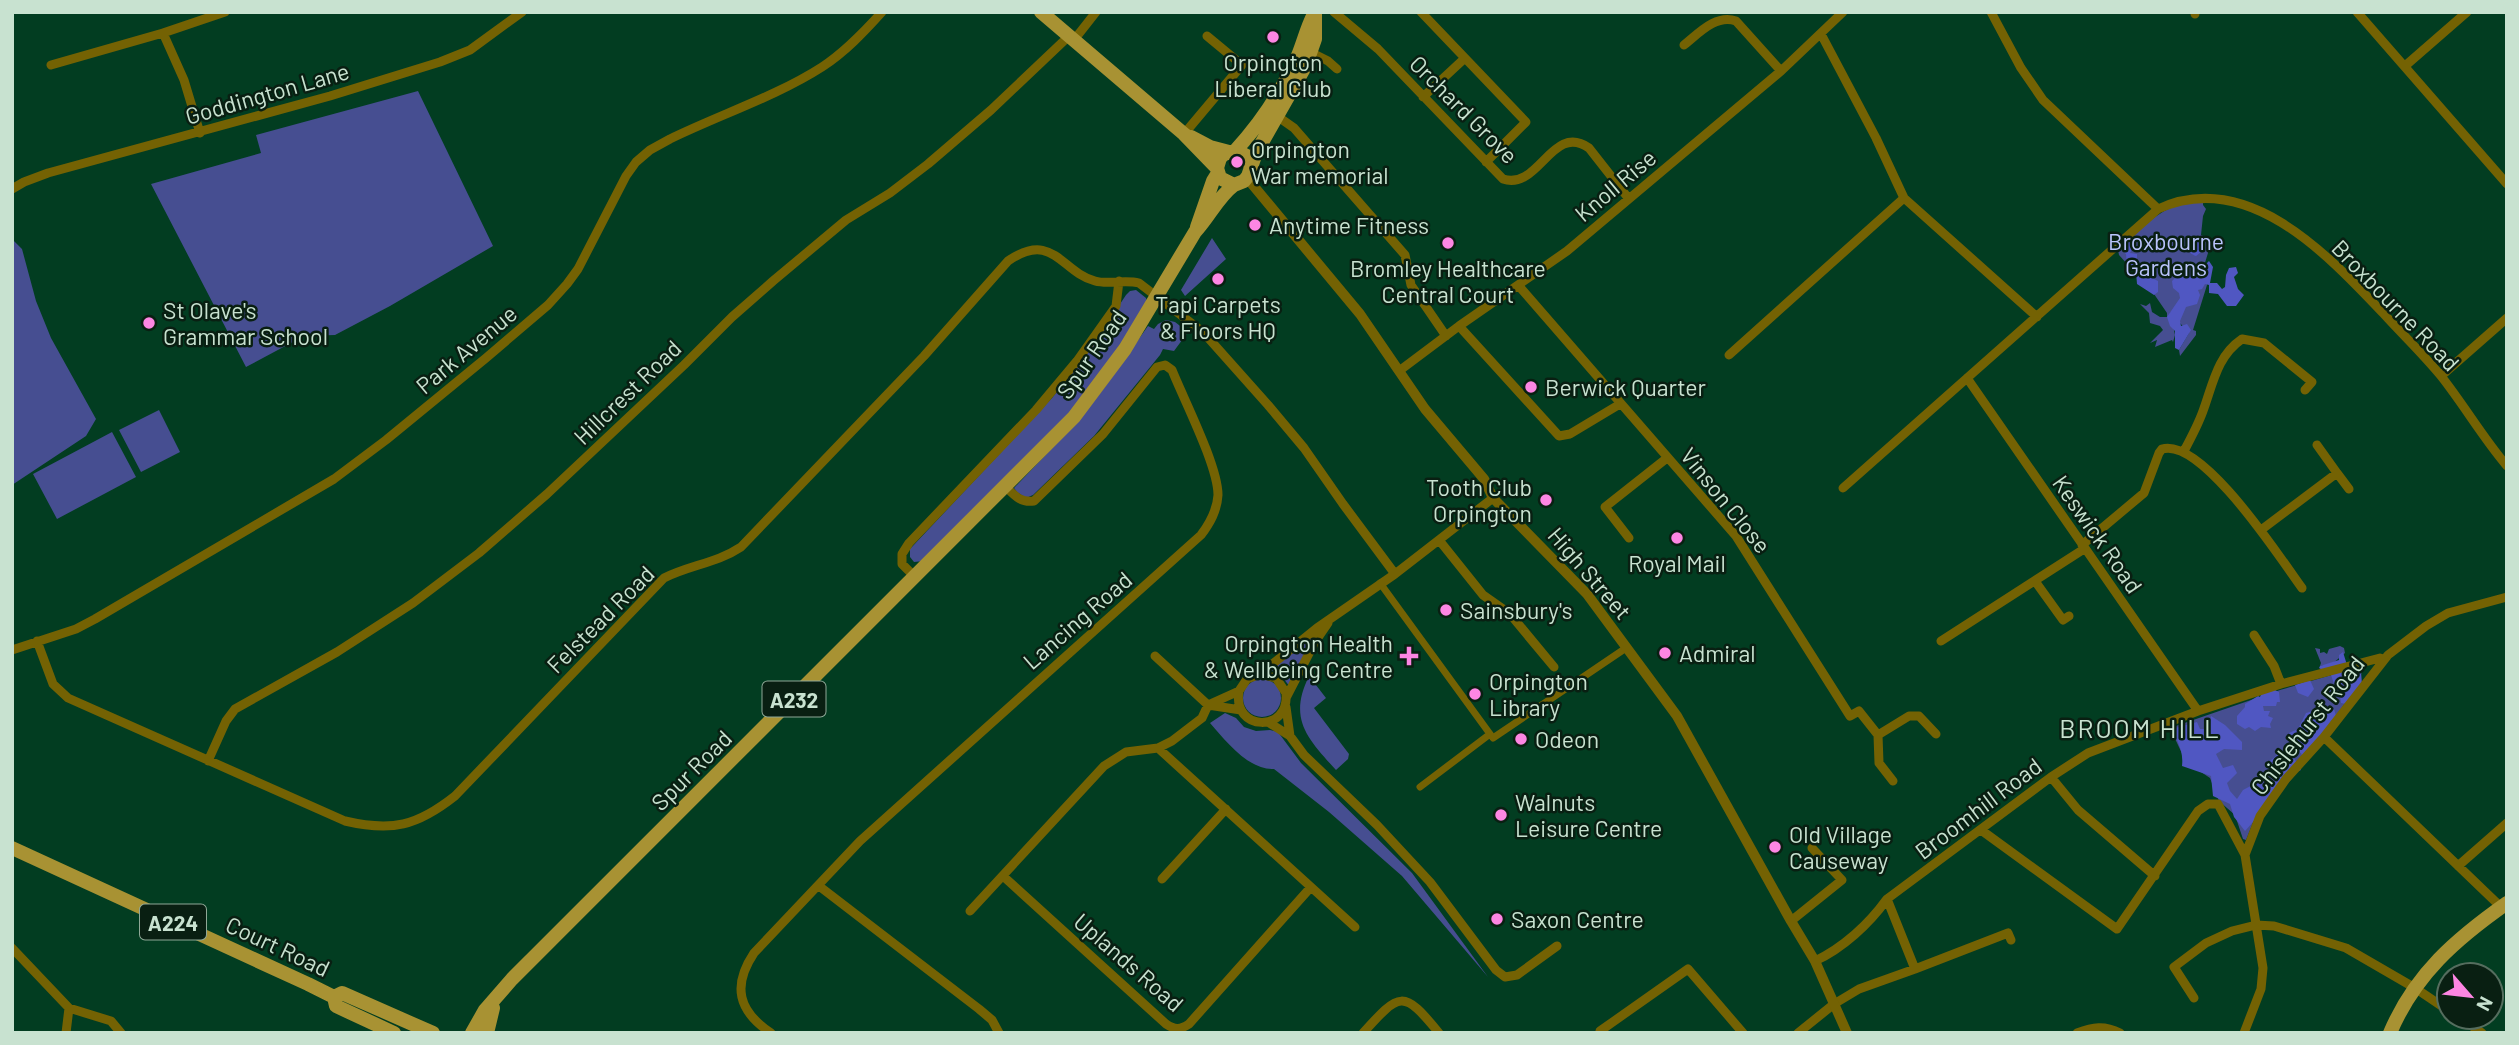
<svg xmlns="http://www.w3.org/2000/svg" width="2519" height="1045" font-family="Barlow,sans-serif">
  <rect width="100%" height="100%" fill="#023d21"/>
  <path fill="#464e91" d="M418,91L493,246L390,306L335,335L304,336L246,367L151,184L261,153L256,135Z
    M2203,201V205L2206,209L2203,216L2201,235L2206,237L2208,253L2204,266L2207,285L2193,330L2196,331V335L2180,356L2179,350L2189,333L2170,312L2175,335L2173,342L2172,340L2155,347L2157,340L2150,343L2163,330L2160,326L2150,323L2149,313L2140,304L2146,306L2150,303L2152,312L2160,317H2167V313L2154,294L2119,255L2118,250C2135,235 2154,213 2176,206C2184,203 2194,203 2203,201Z
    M1212,238L1226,259L1185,296L1181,290Z
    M12,239L22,249L36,301L51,338L96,419L86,436L12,485Z
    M1136,290L1146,298L1148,304L1099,376L1070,412L924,561L914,562L910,557V549L1052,398L1082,361L1126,295L1130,291Z
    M1166,320L1175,322L1188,332L1174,351L1163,349L1160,355L1094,436L1033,495L1026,498L1017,492L1014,488L1077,422L1104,388L1148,326L1154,329L1158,324Z
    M159,410L180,452L141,472L119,430Z
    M112,432L136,477L57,519L33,474Z
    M1314,636L1290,687L1280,674L1270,670Z
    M2340,646L2344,648L2345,653L2332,664L2320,666L2321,663L2315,648L2320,649V653L2324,652L2327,654L2329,649Z
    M2366,665L2328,733L2256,815L2246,840L2243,839L2235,815L2219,801L2210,778L2186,762L2170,728L2280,690Z
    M1309,676L1326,698L1314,708L1349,754L1348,759L1336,770C1307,738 1288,719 1309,676Z
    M1243 698a19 19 0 1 1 38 0a19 19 0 1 1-38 0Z
    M1225,713L1236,718L1244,727L1256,731L1270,730L1278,732L1301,763L1412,873L1488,977L1402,876L1329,812L1274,769C1248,770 1226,741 1210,723Z"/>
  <path fill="#5057c2" d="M2129,231L2132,233L2135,244L2130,253L2137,254V263H2145L2147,270L2151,269L2154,279L2158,281V292L2154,295L2137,284L2136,272L2127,265L2126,254L2118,247L2121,236Z
    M2192,237L2199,238L2201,252L2196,256C2190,254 2185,249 2185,242Z
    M2209,261L2213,267L2210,283H2217L2222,289L2225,287L2226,275L2229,268L2236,267L2238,273L2234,277L2238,289L2244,295L2236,306H2227L2218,294L2209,293V285L2205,284L2202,289L2198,290L2200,295L2197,304L2186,307L2180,321L2181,326L2187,324L2191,330L2179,350L2175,348V331L2170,326L2167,317L2180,298L2179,293L2173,288L2172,281L2178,275L2190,277L2191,274L2197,271L2202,274L2205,265Z
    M2343,652L2347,665L2355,667V669L2361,672L2362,684L2346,704L2341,703L2340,695L2347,688V684L2343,683L2341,686L2338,683L2334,684L2331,675L2319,668L2320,666L2339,660V655Z
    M2310,680L2314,689L2308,697L2298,693L2295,685Z
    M2273,689L2279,692L2280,702H2277L2276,706H2263L2264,711H2270L2268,716L2273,718L2270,724L2271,728L2261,727L2255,731L2249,727L2245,729L2237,724V716L2245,707V704L2258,696L2260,697L2262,692Z
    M2328,706L2334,709L2336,716L2333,721L2331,720L2330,725L2303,758L2301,753L2293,750L2289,733L2298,729L2306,713L2313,711L2319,715L2324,714Z
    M2211,716L2225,725L2242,742V750L2224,749L2216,754L2223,768L2233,765L2237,773L2227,783L2230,791L2237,799L2243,790L2260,781L2266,790L2277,780V774H2270C2266,756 2273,763 2279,751L2291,753L2301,770L2296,772L2295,775L2245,831L2234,817L2230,804L2213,796L2211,776L2182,766C2184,747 2175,743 2175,728L2197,722L2200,729H2209Z"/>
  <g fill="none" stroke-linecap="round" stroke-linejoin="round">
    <path stroke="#746203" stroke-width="7" d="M1380,583L1490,734
      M1420,787L1490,734L1493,738L1626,648"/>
    <path stroke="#746203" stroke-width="9" d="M1334,12L1378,49L1503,179C1539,191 1552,122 1589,148L1629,199
      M1421,12L1526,122L1486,162
      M1991,12L2021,68L2043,100L2158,209C2247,168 2327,254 2383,313C2402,334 2423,354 2441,376C2464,405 2483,438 2507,466
      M2357,12L2507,184
      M2195,14V12
      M163,33L225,12
      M1821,34L1876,138L1904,198L2037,317
      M1074,40L1096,12
      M1684,45C1699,33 1716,14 1736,21L1781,71
      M1306,50L1328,61L1337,69
      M51,65L163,33L184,80L200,133
      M2405,66L2467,12
      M1423,97L1465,58
      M1277,116L1294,128L1405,255L1411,285L1446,336
      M1184,134L1242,65L1207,36
      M12,189L24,182L48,173L330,96L440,62L470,50L522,12
      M1518,285L1736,536L1850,716L1859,711L1878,735L1879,763L1893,781
      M1459,326L1559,436L1570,434L1620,404
      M1729,355L1904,198
      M1399,371L1459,326L1567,251L1781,71L1843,12
      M2441,376L2507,318
      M1967,378L2198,711
      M2317,445L2337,473
      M2184,451C2191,438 2198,425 2203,411C2213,384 2217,356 2242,339L2264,343L2312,382L2305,390
      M1843,488L2158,209
      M2261,530L2337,473L2349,489
      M1629,538L1605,507L1667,458
      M1439,540L1483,595L1510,614L1554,667
      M2082,545L2144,493L2159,453L2162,449C2202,437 2280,558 2302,588
      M915,577L902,564V554L909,543L1036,410L1077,361L1116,306L1119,281
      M2035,581L2063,620L2069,616
      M2254,635L2274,666L2281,684
      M37,641L53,684L68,698L345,821C392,832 417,826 455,796L664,578C690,565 717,563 741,547L924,356L1008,261C1053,230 1061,272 1095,281C1109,285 1124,279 1139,283L1203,332L1268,405L1304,448L1343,504L1395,574
      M1941,641L2084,549
      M12,650L76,629L95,619L334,479L386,440L486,358L548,305L567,284L578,269L626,176L636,162L650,150L670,139C719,115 777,96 822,67C845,52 864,32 882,12
      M1155,656L1208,705L1241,710
      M1239,691C1232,732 1290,733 1286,693L1276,678L1260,674
      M1286,698L1315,642L1328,623
      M1286,707L1290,736
      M1268,722L1290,736L1304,755L1377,825L1430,882L1496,970L1505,977L1517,975L1557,946
      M1878,735L1909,716H1919L1936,734
      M2324,737L2501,907
      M1158,748L1355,927
      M208,761L226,721L235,709L337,652L413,603L479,553L547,494L684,365L732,317L773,281L846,220L890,193L928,164L991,110L1069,36
      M2051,777L2078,810L2155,876
      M1981,830L2117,929L2198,811L2208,804H2218L2245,855
      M2458,866L2507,823
      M1003,876L1166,1024C1175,1030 1180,1030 1189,1024L1311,887
      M1162,879L1226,809
      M819,886L979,1009L992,1020L999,1033
      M970,911L1104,766L1126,752L1158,748L1172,741L1202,718L1208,705L1239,691L1247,679L1260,674L1317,628L1395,574L1493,498
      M1791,921L1842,880L1812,848
      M12,948L69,1008L66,1033
      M1815,961C1843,948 1869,924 1887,899L2051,777L2088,753L2198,711L2281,684L2380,658L2384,659
      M1915,969L2008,933L2011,940
      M2194,998L2174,967L2206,943L2232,931L2256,925L2274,926L2346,948L2415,988L2449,1011
      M69,1008L111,1021L121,1033
      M2459,1017L2482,1033
      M1600,1031L1688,969L1743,1033
      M771,1033C738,1011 732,986 754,953L860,841L1201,535C1210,523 1217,511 1218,495C1218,466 1184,400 1172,370L1165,365L1157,367L1103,434L1034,501C1021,503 1015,496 1006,487
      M1363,1033C1400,992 1403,989 1439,1033
      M1798,1033L1834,1004L1859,989L1915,969L1887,899
      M2077,1033C2093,1027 2104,1025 2120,1033
      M2244,1033L2261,989L2263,968L2245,855L2260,816L2286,779L2324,737L2388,655L2426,626L2448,613L2507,597"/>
    <path stroke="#746203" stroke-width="10" d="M1247,178L1360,314L1425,409L1484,479L1493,498L1587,594L1677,716L1791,921L1815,961L1847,1033"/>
    <path stroke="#a89233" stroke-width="14" d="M1041,12L1184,134L1217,168
      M1191,137L1210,147L1229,152
      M1235,151C1260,124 1280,94 1296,60C1303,45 1306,29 1314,14
      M1250,165L1245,155L1235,151L1224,154L1220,158L1217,168L1220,178L1234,185L1244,181L1248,176L1256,153L1306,65L1315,39V12
      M1197,227L1213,181L1218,173
      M12,848L308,984L334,997L336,1006L394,1033
      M334,997L342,993L433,1033
      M472,1033L485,1010L512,979L1074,417L1125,349L1195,232C1209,217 1218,197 1234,185
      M487,1033L493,1008
      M2390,1033C2415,974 2456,939 2507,903"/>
  </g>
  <g fill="#fd86e3" stroke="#091f12" stroke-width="2.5">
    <circle cx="1273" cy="37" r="7"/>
    <circle cx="1237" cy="162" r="7"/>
    <circle cx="1255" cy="225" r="7"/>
    <circle cx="1448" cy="243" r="7"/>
    <circle cx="1218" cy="279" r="7"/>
    <circle cx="149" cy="323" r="7"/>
    <circle cx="1531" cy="387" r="7"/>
    <circle cx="1546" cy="500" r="7"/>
    <circle cx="1677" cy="538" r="7"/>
    <circle cx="1446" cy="610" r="7"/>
    <circle cx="1665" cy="653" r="7"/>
    <path d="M1405.5 645.5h7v7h7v7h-7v7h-7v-7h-7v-7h7z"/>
    <circle cx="1475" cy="694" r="7"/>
    <circle cx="1521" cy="739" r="7"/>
    <circle cx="1501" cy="815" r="7"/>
    <circle cx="1775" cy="847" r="7"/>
    <circle cx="1497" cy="919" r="7"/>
  </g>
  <g text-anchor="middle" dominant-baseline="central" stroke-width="5" stroke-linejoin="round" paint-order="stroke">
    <g fill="#091f12" stroke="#8fa897" stroke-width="2">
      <rect x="762.5" y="681.5" width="63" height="35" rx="5"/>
      <rect x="140" y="904.5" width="66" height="35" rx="5"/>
    </g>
    <g font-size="21" font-weight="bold" fill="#c8e2d0">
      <text x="794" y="699">A232</text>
      <text x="173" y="922">A224</text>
    </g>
    <g font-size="23" fill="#c8e2d0" stroke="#091f12" text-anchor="start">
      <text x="1273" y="62" text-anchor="middle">Orpington<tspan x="1273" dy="26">Liberal Club</tspan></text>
      <text x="1251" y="149">Orpington<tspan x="1251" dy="26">War memorial</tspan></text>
      <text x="1269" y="225">Anytime Fitness</text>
      <text x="1448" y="268" text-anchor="middle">Bromley Healthcare<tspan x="1448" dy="26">Central Court</tspan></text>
      <text x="1218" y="304" text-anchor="middle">Tapi Carpets<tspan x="1218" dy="26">&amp; Floors HQ</tspan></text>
      <text x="163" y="310">St Olave's<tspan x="163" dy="26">Grammar School</tspan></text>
      <text x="1545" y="387">Berwick Quarter</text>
      <text x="1532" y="487" text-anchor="end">Tooth Club<tspan x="1532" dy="26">Orpington</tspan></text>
      <text x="1677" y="563" text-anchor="middle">Royal Mail</text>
      <text x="1460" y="610">Sainsbury's</text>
      <text x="1393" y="643" text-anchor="end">Orpington Health<tspan x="1393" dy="26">&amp; Wellbeing Centre</tspan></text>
      <text x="1679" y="653">Admiral</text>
      <text x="1489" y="681">Orpington<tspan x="1489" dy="26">Library</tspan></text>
      <text x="1535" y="739">Odeon</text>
      <text x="1515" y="802">Walnuts<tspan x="1515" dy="26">Leisure Centre</tspan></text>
      <text x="1789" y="834">Old Village<tspan x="1789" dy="26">Causeway</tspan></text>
      <text x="1511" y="919">Saxon Centre</text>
    </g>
    <g font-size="23" fill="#c8e2d0" stroke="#091f12">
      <text transform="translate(267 93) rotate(-16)">Goddington Lane</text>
      <text transform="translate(1464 109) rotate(45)">Orchard Grove</text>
      <text transform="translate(1615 185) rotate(-40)">Knoll Rise</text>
      <text transform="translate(2396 305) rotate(46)">Broxbourne Road</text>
      <text transform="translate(466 349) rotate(-40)">Park Avenue</text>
      <text transform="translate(1091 354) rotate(-55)">Spur Road</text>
      <text transform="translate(627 392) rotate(-44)">Hillcrest Road</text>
      <text transform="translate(1726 500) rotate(51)">Vinson Close</text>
      <text transform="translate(2098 534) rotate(55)">Keswick Road</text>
      <text transform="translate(1590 573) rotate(49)">High Street</text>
      <text transform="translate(600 619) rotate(-45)">Felstead Road</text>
      <text transform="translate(1077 620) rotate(-41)">Lancing Road</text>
      <text transform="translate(2307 725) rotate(-52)">Chislehurst Road</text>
      <text transform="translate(691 770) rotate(-45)">Spur Road</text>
      <text transform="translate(1978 808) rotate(-37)">Broomhill Road</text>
      <text transform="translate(278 946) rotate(25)">Court Road</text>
      <text transform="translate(1129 962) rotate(41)">Uplands Road</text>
    </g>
    <g font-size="23" fill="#bac4fc" stroke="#091f12">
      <text x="2166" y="241">Broxbourne<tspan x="2166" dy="26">Gardens</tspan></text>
    </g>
    <g font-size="26" letter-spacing="2" fill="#c8e2d0" stroke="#091f12">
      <text x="2140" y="727">BROOM HILL</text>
    </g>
  </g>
  <rect width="2519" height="1045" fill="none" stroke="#c8e2d0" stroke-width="28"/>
  <g transform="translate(2470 996) rotate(118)"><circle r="33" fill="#091f12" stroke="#556d5e" stroke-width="2"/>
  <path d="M0-5L12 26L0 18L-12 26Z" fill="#fd86e3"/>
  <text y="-10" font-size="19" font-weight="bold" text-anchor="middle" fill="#c8e2d0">N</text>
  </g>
</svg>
